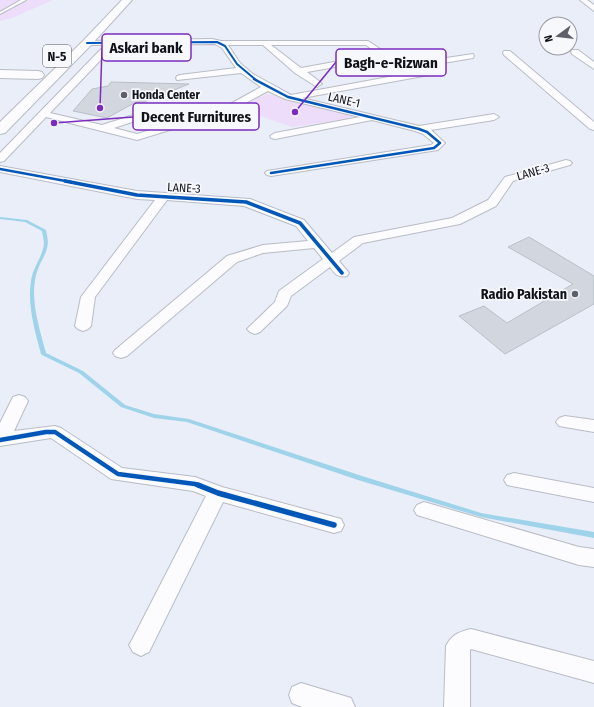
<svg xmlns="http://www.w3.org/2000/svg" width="594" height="707" font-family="'Fira Sans Condensed',sans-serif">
  <rect width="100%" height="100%" fill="#e9eef9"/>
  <path fill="#edddfa" d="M0,0H53L12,18L0,21Z
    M268,94L362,117L292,127L234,107Z"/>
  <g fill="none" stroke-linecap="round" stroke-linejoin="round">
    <path fill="#9fd3ea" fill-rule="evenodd" d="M0,217L27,220L46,230C47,236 49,242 47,248C46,253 43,258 41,262C38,268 36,274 35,280C31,303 40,331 46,353L83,371L125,405L154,414L189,419L362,476L481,513L594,532V538L481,517L358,480L187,422L154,418L121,407L79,373L42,355L41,354C35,332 27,304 31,281C33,268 40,260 43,249C45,243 43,237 42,231L25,222L0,219Z"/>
  </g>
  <path fill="#d2d7df" stroke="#b9bfc7" d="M111,82L189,84L144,102H136L107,118L73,111L92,89L108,86Z
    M529,237L594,276V304L505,354L459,316L484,306L507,323L573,284L508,247Z"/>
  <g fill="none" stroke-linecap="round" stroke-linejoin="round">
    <defs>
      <path id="lane" d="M21,0H26L0,14V12Z"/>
      <path id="street" d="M580,0H587L594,5V11Z
        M212,39L221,41H368L388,54L381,59L307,72L320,82L322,84L317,87L295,73L263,45H228L240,63L253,74L291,95L421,71L395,55L394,53L398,51L419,62L473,54L474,56L473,58L425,66L431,71L429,75L302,98L419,126L494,114L499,117L494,120L431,130L445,143L438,150L271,176L267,175L265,173L267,171L431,145L434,143L423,134L415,131L372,120L275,139L271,138L270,136L275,133L360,117L285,99L268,91L229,112L137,140L46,117L4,161L0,162V153L105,45H87L83,43L84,41ZM215,44L222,48L236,68L180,75L177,76L176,78L177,80L241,73L261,87L223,108L137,134L114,128L168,110L170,108L168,106H162L102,125L50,113L115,45ZM271,45H366L378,54L301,68Z
        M572,50H578L594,62V69L572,54L571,52Z
        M504,51H510L594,122V130L590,129L504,55L503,53Z
        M566,160L570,161L572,163L570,165L513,181L496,206L460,224L363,243L339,261L349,273L347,276C338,278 335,274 330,267L291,296L287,306L260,332L255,334L250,332L247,329L275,302L279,291L323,259L314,248L263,253L237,262L127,356L121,358L115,356L113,353L115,350L227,256L263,245L308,241L296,226L244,206L167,200L95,297L91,326L88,329L83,331L78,329L75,326L81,297L155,200L137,199L0,172V166L137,191L250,199L304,220L332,253L354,237L452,218L488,200L505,177Z
        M19,395L25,397L28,401L14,431L55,426L61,428L122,468L195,477L222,487L334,517L341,519L344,525L341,531L334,533L223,502L149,652L141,656L133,652L129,645L133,638L206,496L193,491L111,479L51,438L0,446V423L13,397Z
        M565,416L594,420V432L559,426L556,422L559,418Z
        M514,473L594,488V502L507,485L504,480L507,475Z
        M424,502L579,547L594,549V567L579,565L417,515L414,510L417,505Z
        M471,629L594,661V683L471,649L470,650V707H444L446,646C452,634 459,632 471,629Z
        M301,683L351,698L355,707H302L292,703L289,695L292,687Z"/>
      <path id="secondary" d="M0,70L38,71L42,72L44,75L42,78L38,79L0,78Z"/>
      <path id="highway" d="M122,0H132L91,45L5,133L0,134V122L83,41Z"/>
    </defs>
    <use href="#lane" stroke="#b9bcc5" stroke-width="2"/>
    <use href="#street" stroke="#b9bcc5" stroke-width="2"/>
    <use href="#secondary" stroke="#b9bcc5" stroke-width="2"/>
    <use href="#highway" stroke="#b9bcc5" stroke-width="2"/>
    <use href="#lane" fill="#fcfcfe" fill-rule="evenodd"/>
    <use href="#street" fill="#fcfcfe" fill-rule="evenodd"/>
    <use href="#secondary" fill="#fcfcfe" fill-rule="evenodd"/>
    <use href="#highway" fill="#fcfcfe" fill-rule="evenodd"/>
    <defs>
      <path id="cycleway-far4" d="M87,43L217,42L225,46L237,64L256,80"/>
      <path id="cycleway-far3" d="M254,79L288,97L419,129L427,132L440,143L434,148L271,173
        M0,169L71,182"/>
      <path id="cycleway-far2" d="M65,181L137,195L246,202L300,223L342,273"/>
      <path id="cycleway-far1" d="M0,440L46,432H55L118,474L195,484L201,486"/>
      <path id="cycleway" d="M198,485L218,493L334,525"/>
    </defs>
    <use href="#cycleway-far4" stroke="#f6f8fc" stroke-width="3"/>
    <use href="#cycleway-far3" stroke="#f6f8fc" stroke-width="4"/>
    <use href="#cycleway-far2" stroke="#f6f8fc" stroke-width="5.5"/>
    <use href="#cycleway-far1" stroke="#f6f8fc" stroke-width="7"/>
    <use href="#cycleway" stroke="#f6f8fc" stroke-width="8"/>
    <use href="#cycleway-far4" stroke="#0057b8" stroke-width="2"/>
    <use href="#cycleway-far3" stroke="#0057b8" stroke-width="2.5"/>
    <use href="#cycleway-far2" stroke="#0057b8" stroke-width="3.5"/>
    <use href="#cycleway-far1" stroke="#0057b8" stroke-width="4.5"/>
    <use href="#cycleway" stroke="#0057b8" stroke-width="5.5"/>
  </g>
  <g fill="#5d6068" stroke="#f6f8fc" stroke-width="1.5">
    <circle cx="124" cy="95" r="4"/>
    <circle cx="575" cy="294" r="4"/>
  </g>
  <g text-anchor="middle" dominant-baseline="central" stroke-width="3.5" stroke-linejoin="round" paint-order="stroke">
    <g font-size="12" font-weight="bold" fill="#11131a" stroke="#f6f8fc" text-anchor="start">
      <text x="132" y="95">Honda Center</text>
    </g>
    <g font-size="12" fill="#11131a" stroke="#f6f8fc">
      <text transform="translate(344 100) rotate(13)">LANE-1</text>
      <text transform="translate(533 172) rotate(-16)">LANE-3</text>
      <text transform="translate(184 188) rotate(3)">LANE-3</text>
    </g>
    <rect fill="#f6f8fc" stroke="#56585e" stroke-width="1" x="43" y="45" width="28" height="22" rx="3"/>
    <g font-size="13" font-weight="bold" fill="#11131a">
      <text x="57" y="56">N-5</text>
    </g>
    <g font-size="14" font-weight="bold" fill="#11131a" stroke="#f6f8fc" text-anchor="end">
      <text x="567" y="294">Radio Pakistan</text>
    </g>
  </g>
  <path fill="none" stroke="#7b2cbf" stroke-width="1.5" d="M100 108L102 48M295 112L336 62M54 123L133 117"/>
  <g fill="#7b2cbf" stroke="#f6f8fc" stroke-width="1.5">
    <circle cx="100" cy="108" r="4"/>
    <circle cx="295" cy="112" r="4"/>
    <circle cx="54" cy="123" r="4"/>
  </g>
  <g fill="#f6f8fc" stroke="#7b2cbf" stroke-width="1.5">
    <rect x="102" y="34" width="89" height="27" rx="4"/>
    <rect x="336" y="49" width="110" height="27" rx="4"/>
    <rect x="133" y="103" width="126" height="27" rx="4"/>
  </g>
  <g font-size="15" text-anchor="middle" font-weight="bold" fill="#11131a">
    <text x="146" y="53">Askari bank</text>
    <text x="391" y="68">Bagh-e-Rizwan</text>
    <text x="196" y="122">Decent Furnitures</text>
  </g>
  <g transform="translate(558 36) rotate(255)"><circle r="19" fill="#f6f8fc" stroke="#9a9ca2"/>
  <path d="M0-3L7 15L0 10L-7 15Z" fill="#5d6068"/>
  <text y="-6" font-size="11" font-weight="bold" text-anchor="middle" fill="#11131a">N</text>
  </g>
</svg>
